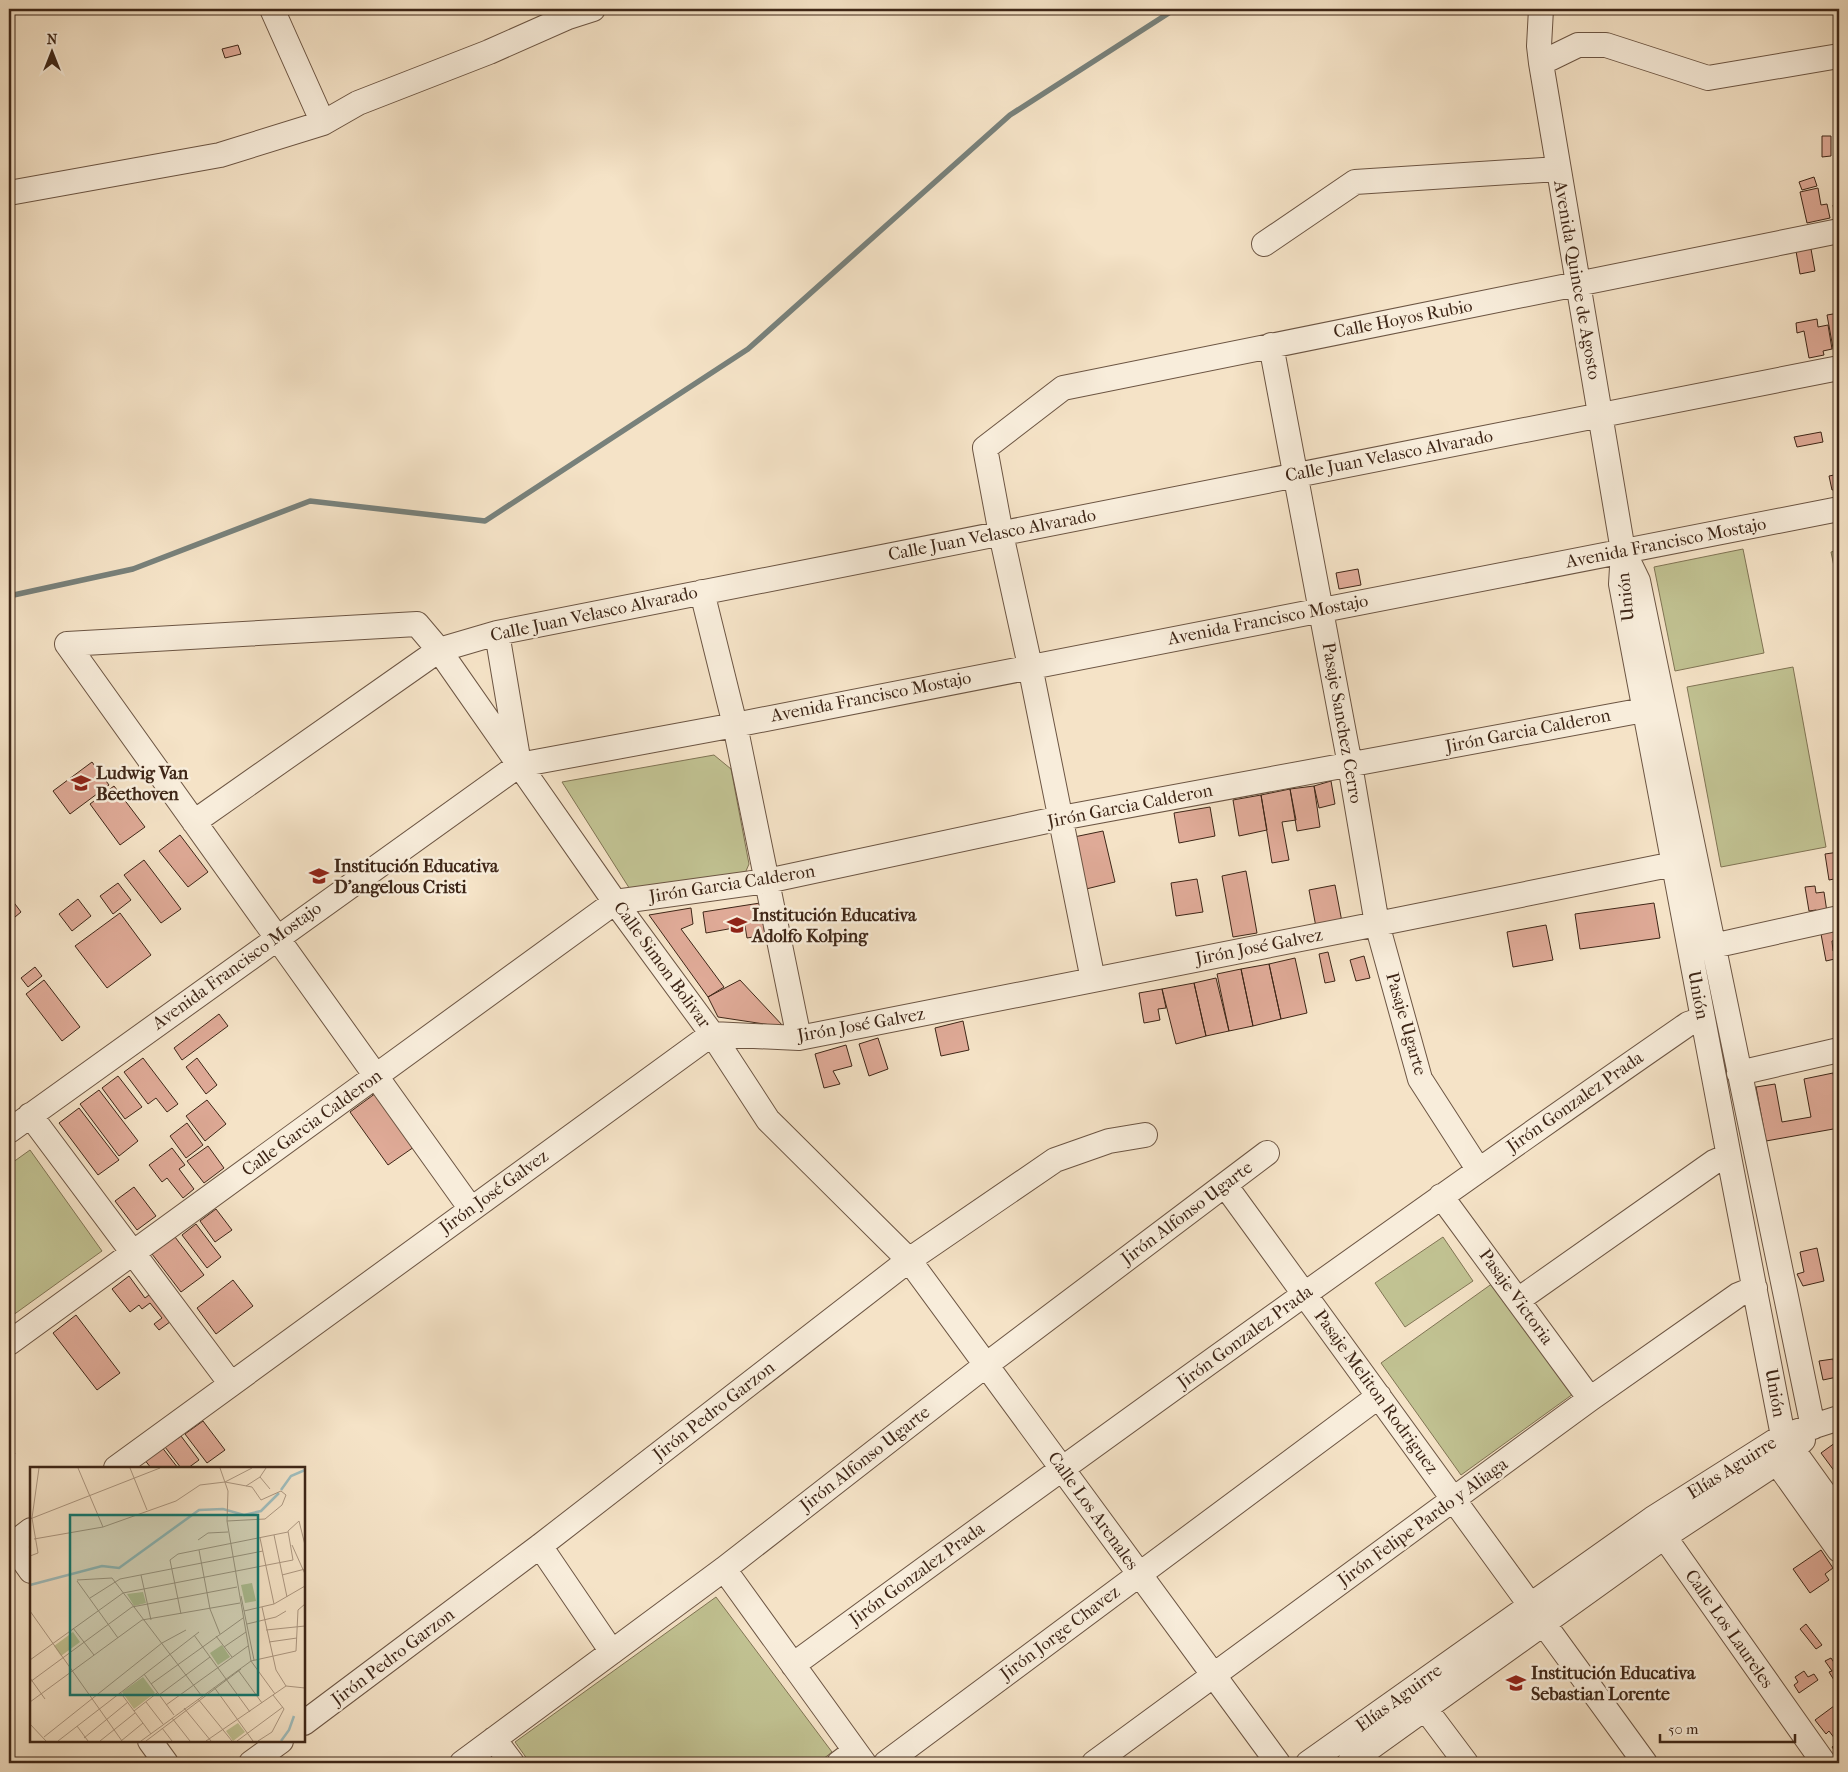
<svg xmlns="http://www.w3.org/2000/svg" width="1848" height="1772" font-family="'IM FELL French Canon',serif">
  <rect width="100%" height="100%" fill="#f5e3c7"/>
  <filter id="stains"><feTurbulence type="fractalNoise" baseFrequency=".004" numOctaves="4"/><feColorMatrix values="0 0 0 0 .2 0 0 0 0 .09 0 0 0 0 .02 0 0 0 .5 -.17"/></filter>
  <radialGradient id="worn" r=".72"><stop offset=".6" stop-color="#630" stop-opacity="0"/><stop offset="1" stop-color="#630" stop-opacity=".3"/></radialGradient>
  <path fill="#c1c292" stroke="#807454" d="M1743,549L1764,653L1675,671L1654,567Z
    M1839,550V590L1831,552Z
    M1793,667L1826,847L1721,867L1687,687Z
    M714,755L731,769L749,864L743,878L633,894L562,782Z
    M30,1150L102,1251L9,1318V1165Z
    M1443,1237L1473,1281L1405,1327L1375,1283Z
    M1493,1283L1573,1394L1461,1475L1381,1363Z
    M716,1597L832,1752L818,1763H530L515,1742Z"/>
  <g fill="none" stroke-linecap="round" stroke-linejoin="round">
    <path stroke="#78817b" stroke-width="5.5" d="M9,596L133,569L310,501L485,521L748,349L1010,115L1175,9"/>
  </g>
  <path fill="#dfaa97" stroke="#3e2617" d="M238,45L241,54L225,58L222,49Z
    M1822,136H1831V156L1822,157Z
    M1814,177L1817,186L1802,190L1799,182Z
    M1818,188L1821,205L1827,204L1830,218L1807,223L1800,192Z
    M1839,204V216L1835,217L1833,205Z
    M1811,249L1815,271L1800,274L1796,251Z
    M1839,313V359H1835L1827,315Z
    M1817,319L1818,327L1828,325L1832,349L1823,351L1824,355L1809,358L1804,331L1797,333L1796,323Z
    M1821,432L1823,442L1797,447L1794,437Z
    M1839,474V489L1832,490L1829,476Z
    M1358,569L1361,585L1339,589L1336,573Z
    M92,762L109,785L70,814L53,791Z
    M1331,781L1335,804L1319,808L1314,786Z
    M114,786L145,827L120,845L90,804Z
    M1314,786L1320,827L1297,831L1290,789Z
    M1290,789L1296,820L1282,822L1289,860L1272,863L1261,795Z
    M1261,795L1267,830L1239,836L1233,800Z
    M1210,807L1215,836L1179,843L1174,813Z
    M1103,831L1115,882L1086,889L1074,837Z
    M180,835L208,872L188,887L159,851Z
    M1839,852V878L1829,880L1825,854Z
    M144,860L181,909L161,923L124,875Z
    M1246,871L1257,933L1233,937L1222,876Z
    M1197,879L1203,912L1176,916L1171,883Z
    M118,883L131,900L113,914L100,896Z
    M1335,885L1342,922L1316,927L1309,890Z
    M1815,886L1816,893L1824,892L1827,912L1820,913L1816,910L1809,911L1805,887Z
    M9,896L21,912L9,922Z
    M78,899L91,916L72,931L59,914Z
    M760,903L765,935L747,938L745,926L706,933L703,912Z
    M1654,903L1660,938L1580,949L1575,914Z
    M691,908L693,924L681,929L724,987L708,997L649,915Z
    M120,913L151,955L107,988L75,946Z
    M1546,925L1553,960L1513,967L1507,932Z
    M1839,930V939L1832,941L1833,951L1839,950V958L1826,961L1821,934Z
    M1328,952L1335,981L1325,983L1319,954Z
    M1364,956L1370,978L1356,981L1350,960Z
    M1295,958L1307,1013L1281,1019L1269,964Z
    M1269,964L1281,1019L1253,1026L1241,969Z
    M35,967L42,976L28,987L21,978Z
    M1241,969L1253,1026L1229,1031L1217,974Z
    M1216,978L1229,1031L1206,1036L1194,983Z
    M44,980L80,1027L62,1041L26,994Z
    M740,980L784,1027L718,1017L708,997Z
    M1194,983L1206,1036L1176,1044L1162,989Z
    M1162,989L1166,1008L1158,1009L1160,1020L1144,1023L1139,993Z
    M219,1014L228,1026L182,1060L174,1048Z
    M963,1021L969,1050L941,1056L935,1028Z
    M878,1038L888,1069L869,1076L859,1044Z
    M846,1045L852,1066L833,1071L840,1084L824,1088L815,1054Z
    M143,1058L178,1104L167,1112L156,1098L148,1104L124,1072Z
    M197,1058L217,1085L206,1094L186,1067Z
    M1833,1073L1839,1111V1128L1766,1141L1756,1087L1775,1084L1782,1122L1811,1117L1804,1079Z
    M118,1076L142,1107L125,1119L102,1088Z
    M99,1090L138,1141L119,1156L80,1104Z
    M376,1093L414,1147L388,1165L350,1112Z
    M207,1100L226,1124L205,1141L186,1116Z
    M79,1108L119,1160L98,1175L59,1123Z
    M187,1123L203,1145L186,1158L170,1136Z
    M208,1146L224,1168L204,1183L187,1161Z
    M172,1148L185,1165L179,1169L194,1189L183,1198L167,1178L162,1182L149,1165Z
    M134,1187L156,1216L137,1230L115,1201Z
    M216,1209L232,1230L215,1242L200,1221Z
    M196,1224L221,1257L207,1268L182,1235Z
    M175,1237L204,1275L181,1292L152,1254Z
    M1817,1248L1824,1281L1803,1286L1797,1274L1804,1272L1800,1252Z
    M129,1276L145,1298L153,1292L174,1319L159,1330L154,1324L162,1318L150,1303L142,1309L139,1305L130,1312L112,1289Z
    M233,1280L253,1306L216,1334L197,1308Z
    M76,1315L120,1373L97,1390L53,1333Z
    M1833,1359L1837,1377L1823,1380L1819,1361Z
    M203,1421L225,1450L207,1463L185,1434Z
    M181,1436L199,1460L188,1468H181L165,1447Z
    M1839,1440V1469L1835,1472L1821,1453Z
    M9,1446L15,1454L9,1459Z
    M161,1446L178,1468H151L144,1459Z
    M1821,1550L1833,1568L1825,1574L1829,1580L1810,1593L1793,1569Z
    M1806,1624L1822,1645L1816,1649L1800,1629Z
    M1831,1658L1839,1670V1677L1834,1680L1829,1672L1832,1671L1825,1661Z
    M1804,1671L1808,1677L1814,1674L1818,1680L1799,1693L1794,1685L1798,1682L1795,1677Z
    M1838,1703L1839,1718L1834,1722L1839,1729V1735L1835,1739L1829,1731L1826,1734L1815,1720Z
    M1839,1741V1757L1832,1747Z"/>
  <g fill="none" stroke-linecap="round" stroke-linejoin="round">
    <defs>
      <path id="minor" d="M272,9L323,123
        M1541,9L1539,46L1541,63L1623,551L1621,584L1730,1162L1783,1436L1839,1514
        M1541,63L1578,45H1606L1708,78L1839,56
        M9,193L220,155L323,123L358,103L489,52L568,17L593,9
        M1264,244L1355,182L1558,169
        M1271,345L1350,765L1377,924L1420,1079L1478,1169
        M1624,552L1638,581L1813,1427
        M702,592L735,725L799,1038
        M497,633L518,758
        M67,644L417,624L439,650L615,902L712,1034L768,1120L909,1260L1278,1763
        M67,644L471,1209
        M194,822L439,650L497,633L1839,368
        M1713,946L1839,918
        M1093,980L1030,666L1001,534L985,448L1063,388L1839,231
        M1739,1073L1839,1050
        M30,1115L231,1384
        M9,1131L519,765L735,725L1839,509
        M1225,1185L1645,1763
        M1441,1196L1590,1399
        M1518,1300L1714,1162L1728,1156
        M9,1343L615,902L767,881L1061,818L1644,710
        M1768,1450L1839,1550
        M116,1468L712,1034L799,1038L1377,924L1674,864
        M1656,1525L1824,1763
        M9,1540L31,1571
        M540,1546L612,1652
        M9,1547L31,1530
        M724,1569L864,1763
        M793,1665C1089,1448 1386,1233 1688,1024L1703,1019
        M1415,1695L1466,1763
        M304,1723L540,1546L909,1260L1055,1160L1109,1141L1145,1135
        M494,1739L512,1763
        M150,1741L166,1763
        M251,1763L281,1741
        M462,1763L724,1569L986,1365L1267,1153
        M839,1763L855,1751
        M886,1763L1379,1396
        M1094,1763L1590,1399L1738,1295L1755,1288
        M1308,1763L1652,1519L1783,1436L1839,1418
        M1349,1763L1664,1537L1776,1463L1793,1450L1803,1440"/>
    </defs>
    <use href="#minor" stroke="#6c5543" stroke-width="26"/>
    <use href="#minor" stroke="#f8eddb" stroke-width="24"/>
  </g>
  <defs>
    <symbol id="school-bare" viewBox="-9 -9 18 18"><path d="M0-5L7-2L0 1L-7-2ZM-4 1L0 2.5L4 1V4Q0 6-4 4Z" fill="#8f2418" stroke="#f8eddb" stroke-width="2.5" paint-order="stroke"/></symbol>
  </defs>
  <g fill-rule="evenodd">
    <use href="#school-bare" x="67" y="769" width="28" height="28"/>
    <use href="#school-bare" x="305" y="862" width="28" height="28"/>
    <use href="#school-bare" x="723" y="911" width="28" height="28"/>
    <use href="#school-bare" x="1502" y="1669" width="28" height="28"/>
  </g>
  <g text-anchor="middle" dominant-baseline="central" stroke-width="5" stroke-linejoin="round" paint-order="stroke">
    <g font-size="18" fill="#3e2617" stroke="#f8eddb">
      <text transform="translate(1577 280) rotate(80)">Avenida Quince de Agosto</text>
      <text transform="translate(1403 319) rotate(-11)">Calle Hoyos Rubio</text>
      <text transform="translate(1389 456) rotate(-11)">Calle Juan Velasco Alvarado</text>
      <text transform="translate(992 535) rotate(-11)">Calle Juan Velasco Alvarado</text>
      <text transform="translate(1666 543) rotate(-11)">Avenida Francisco Mostajo</text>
      <text transform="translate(1626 597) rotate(-96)">Unión</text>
      <text transform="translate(594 614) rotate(-12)">Calle Juan Velasco Alvarado</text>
      <text transform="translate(1268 620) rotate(-11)">Avenida Francisco Mostajo</text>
      <text transform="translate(871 697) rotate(-11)">Avenida Francisco Mostajo</text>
      <text transform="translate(1342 723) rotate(80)">Pasaje Sanchez Cerro</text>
      <text transform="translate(1528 731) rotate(-11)">Jirón Garcia Calderon</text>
      <text transform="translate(1130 806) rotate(-11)">Jirón Garcia Calderon</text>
      <text transform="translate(732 884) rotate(-9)">Jirón Garcia Calderon</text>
      <text transform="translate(1259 947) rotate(-11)">Jirón José Galvez</text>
      <text transform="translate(662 965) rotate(54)">Calle Simon Bolivar</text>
      <text transform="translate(237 966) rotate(-36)">Avenida Francisco Mostajo</text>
      <text transform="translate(1698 995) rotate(79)">Unión</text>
      <text transform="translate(1406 1024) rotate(74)">Pasaje Ugarte</text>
      <text transform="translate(861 1025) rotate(-10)">Jirón José Galvez</text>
      <text transform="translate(1575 1102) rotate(-35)">Jirón Gonzalez Prada</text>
      <text transform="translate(312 1123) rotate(-36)">Calle Garcia Calderon</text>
      <text transform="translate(494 1192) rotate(-36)">Jirón José Galvez</text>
      <text transform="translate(1187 1213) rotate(-37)">Jirón Alfonso Ugarte</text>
      <text transform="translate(1516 1297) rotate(54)">Pasaje Victoria</text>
      <text transform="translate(1245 1337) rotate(-36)">Jirón Gonzalez Prada</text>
      <text transform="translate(1376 1392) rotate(54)">Pasaje Meliton Rodriguez</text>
      <text transform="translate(1775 1393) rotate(80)">Unión</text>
      <text transform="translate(714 1411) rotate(-38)">Jirón Pedro Garzon</text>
      <text transform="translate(865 1459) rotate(-38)">Jirón Alfonso Ugarte</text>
      <text transform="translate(1732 1468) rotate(-32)">Elías Aguirre</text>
      <text transform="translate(1093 1511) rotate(54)">Calle Los Arenales</text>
      <text transform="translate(1423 1522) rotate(-36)">Jirón Felipe Pardo y Aliaga</text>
      <text transform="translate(917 1574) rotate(-36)">Jirón Gonzalez Prada</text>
      <text transform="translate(1729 1629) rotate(55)">Calle Los Laureles</text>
      <text transform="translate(1060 1633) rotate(-37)">Jirón Jorge Chavez</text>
      <text transform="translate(393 1657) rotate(-37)">Jirón Pedro Garzon</text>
      <text transform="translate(1399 1698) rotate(-36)">Elías Aguirre</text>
    </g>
    <g font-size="18" font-weight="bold" fill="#3e2617" stroke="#f8eddb" text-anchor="start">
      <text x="96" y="773">Ludwig Van<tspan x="96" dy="21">Beethoven</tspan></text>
      <text x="334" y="866">Institución Educativa<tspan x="334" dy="21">D'angelous Cristi</tspan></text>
      <text x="752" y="915">Institución Educativa<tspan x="752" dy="21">Adolfo Kolping</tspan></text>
      <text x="1531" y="1673">Institución Educativa<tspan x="1531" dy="21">Sebastian Lorente</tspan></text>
    </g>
  </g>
  <g transform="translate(30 1467)">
    <rect width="275" height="275" fill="#f5e3c7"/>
    <path d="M222,116L226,134L215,136L211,118ZM113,125L116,136L104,139L97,127ZM43,165L50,175L31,189L24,179ZM192,178L200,190L188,198L180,186ZM113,210L125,226L104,242L92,225ZM208,256L215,265L203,274L196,264Z" fill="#c1c292"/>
    <path fill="none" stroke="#9fbdbd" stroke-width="2.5" d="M251,23L261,9L275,3M0,118L72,99L89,101L169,43L193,42L214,48L231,44L249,26M251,274L259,263L264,249"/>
    <path fill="none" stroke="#ac9781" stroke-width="1" d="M48,1L73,60M100,1L117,43M190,1L198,24L197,54L221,194L245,227M230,10L240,22M195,15L222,20L231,33L251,24L256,28L252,38L235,52L197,54M216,19L230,10L236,1M0,52L130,1M244,68L257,130M230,71L244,137M4,72L73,60L146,34L170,18L195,15L222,1M168,73L178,66L198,65M262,78L275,107M169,83L180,142L190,167M0,89L8,86L2,51L9,1M111,108L121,153M252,108L275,102M47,113L82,111L171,228M47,114L88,171M211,129L224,193M60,131L90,112L233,84M232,140L246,203L256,219M0,144L92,274M214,144L244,137L275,119M151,147L140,93L148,87L258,65M217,157L246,150L256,144M43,161L64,188M236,163L275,159M164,168L220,245M186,169L202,190M239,175L267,171M194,180L216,165M0,193L93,126L263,93L258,64L269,54L275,78M208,203L232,236M114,207L144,248M0,211L15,232M0,215L102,140L207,120M121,217L213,151M184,220L223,274M90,225L121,267M129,228L180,190M168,232L202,274M0,235L112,153L210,136M116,235L133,257M136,238L218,179M154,241L181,274M104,244L127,226M142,251L160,274M0,257L16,274M47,259L58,274M132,261L142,274M14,270L132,176L156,163M54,271L98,235M28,274L169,165M70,274L105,246M91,274L113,256M111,274L221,194L266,184L268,143L275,137M116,274L211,202M176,274L256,219L275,221M207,274L253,240M228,274L242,265L254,242L243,228"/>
    <path fill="#0f766e" fill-opacity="0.15" stroke="#0f766e" stroke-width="2.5" d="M40,48H228V228H40Z"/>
    <rect width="275" height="275" fill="none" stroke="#3e2617" stroke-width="2.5"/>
  </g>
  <rect width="1848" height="1772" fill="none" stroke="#f5e3c7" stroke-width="30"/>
  <rect x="10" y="10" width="1828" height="1752" fill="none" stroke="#3e2617" stroke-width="2.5"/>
  <rect x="15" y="15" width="1818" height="1742" fill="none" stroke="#3e2617"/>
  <g transform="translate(52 52)" stroke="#f8eddb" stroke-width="4" paint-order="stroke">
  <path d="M0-4L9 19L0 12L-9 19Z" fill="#3e2617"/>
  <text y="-8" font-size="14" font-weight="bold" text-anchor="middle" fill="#3e2617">N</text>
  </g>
  <path d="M1660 1734v8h135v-8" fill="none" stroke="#3e2617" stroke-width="2.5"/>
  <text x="1668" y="1734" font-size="15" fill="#3e2617" stroke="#f8eddb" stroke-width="4" paint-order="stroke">50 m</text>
  <rect width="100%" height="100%" filter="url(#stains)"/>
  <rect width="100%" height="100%" fill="url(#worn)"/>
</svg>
